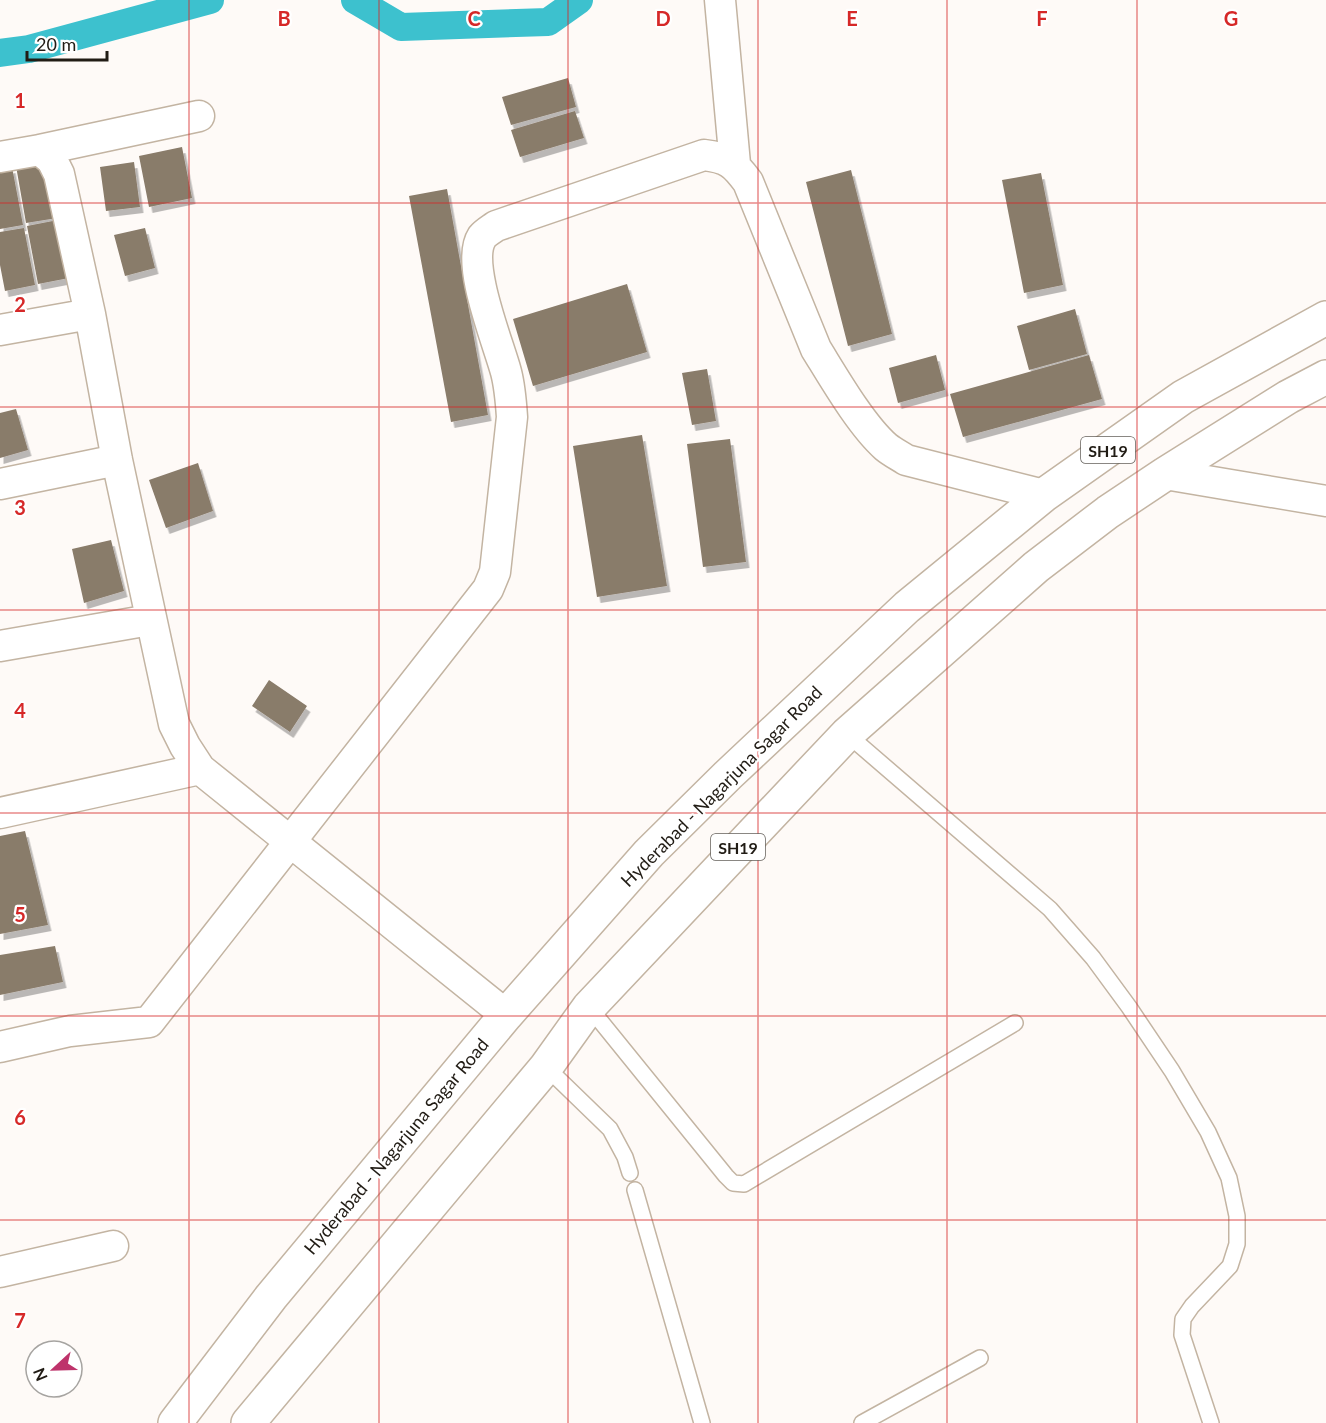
<svg xmlns="http://www.w3.org/2000/svg" width="1326" height="1423" font-family="Lato,sans-serif">
  <defs>
    <filter id="shadow"><feDropShadow dx="3.5" dy="6" stdDeviation="0" flood-color="#0004"/></filter>
  </defs>
  <rect width="100%" height="100%" fill="#fefaf7"/>
  <g fill="none" stroke-linecap="round" stroke-linejoin="round">
    <path stroke="#3dc1ce" stroke-width="28" d="M355,0L401,27L548,22L579,0
      M0,53L29,49L210,0"/>
  </g>
  <path fill="#897b6a" filter="url(#shadow)" d="M568,78L576,107L511,125L502,97Z
    M575,111L584,138L520,157L511,130Z
    M182,147L192,198L149,207L139,156Z
    M46,160L57,218L26,223L16,166Z
    M134,162L140,207L106,211L100,167Z
    M12,167L23,225L0,229V170Z
    M851,170L892,334L848,346L806,182Z
    M1041,173L1063,285L1024,293L1002,180Z
    M447,189L488,415L451,422L409,196Z
    M58,220L69,278L38,284L27,226Z
    M24,228L35,285L5,291L0,265V232Z
    M145,228L155,268L125,276L114,235Z
    M627,284L647,352L533,386L513,319Z
    M1075,309L1087,354L1029,370L1017,326Z
    M936,355L945,390L898,403L889,368Z
    M1089,355L1102,399L963,437L950,394Z
    M707,369L716,421L692,425L682,373Z
    M16,409L28,450L0,458V413Z
    M642,435L667,586L597,597L573,446Z
    M730,439L746,562L703,567L687,444Z
    M198,463L213,511L166,528L149,480Z
    M111,540L124,591L84,603L72,549Z
    M269,680L307,706L290,732L252,706Z
    M25,831L48,925L0,934V836Z
    M55,946L63,982L0,995V955Z"/>
  <g fill="none" stroke-linecap="round" stroke-linejoin="round">
    <defs>
      <path id="lane" d="M847,734L1050,909L1093,958L1129,1007L1172,1071L1208,1132L1229,1178L1237,1216V1244L1230,1266L1192,1306L1183,1319L1182,1335L1211,1423
        M589,1007L726,1176L733,1183L744,1184L1015,1023
        M546,1067L610,1129L625,1157L630,1173
        M635,1190L702,1423
        M862,1423L980,1358"/>
      <path id="street" d="M720,0L735,164
        M40,150L199,116
        M0,157L40,150L52,160L59,174L90,314L117,460L174,724L185,746L200,769L506,1015
        M0,330L90,314
        M1165,474L1326,501
        M0,484L117,460
        M0,646L150,620
        M0,813L200,769
        M0,1047L70,1031L149,1022L488,589L495,572L512,417C511,402 510,387 506,372C498,342 465,263 482,237C485,233 492,229 496,226L704,155C728,158 734,163 748,182L816,349C834,378 861,425 886,447C892,452 900,456 906,460L1044,495
        M0,1272L113,1246"/>
      <path id="primary" d="M175,1423L271,1297L506,1015L649,853L728,775L907,607L1044,495L1183,397L1326,318
        M248,1423L546,1067L589,1007L847,734L1036,567L1108,512L1165,474L1288,397L1326,377"/>
    </defs>
    <use href="#lane" stroke="#c3b4a2" stroke-width="18"/>
    <use href="#street" stroke="#c3b4a2" stroke-width="33"/>
    <use href="#primary" stroke="#c3b4a2" stroke-width="36"/>
    <use href="#lane" stroke="#fff" stroke-width="15"/>
    <use href="#street" stroke="#fff" stroke-width="30"/>
    <use href="#primary" stroke="#fff" stroke-width="33"/>
  </g>
  <path fill="none" stroke="#d62828" stroke-width="1.5" stroke-opacity="0.55" d="M189,0V1423M379,0V1423M568,0V1423M758,0V1423M947,0V1423M1137,0V1423M0,203H1326M0,407H1326M0,610H1326M0,813H1326M0,1016H1326M0,1220H1326"/>
  <g text-anchor="middle" dominant-baseline="central" stroke-width="4.5" stroke-linejoin="round" paint-order="stroke">
    <g fill="#fff" stroke="#64605b" stroke-width="1.5">
      <rect x="1081" y="437" width="54" height="26" rx="4.5"/>
      <rect x="711" y="834" width="54" height="26" rx="4.5"/>
    </g>
    <g font-size="16" font-weight="bold" fill="#211c15">
      <text x="1108" y="450">SH19</text>
      <text x="738" y="847">SH19</text>
    </g>
    <g font-size="18" fill="#211c15" stroke="#fff">
      <text transform="translate(721 786) rotate(-45)">Hyderabad - Nagarjuna Sagar Road</text>
      <text transform="translate(396 1146) rotate(-50)">Hyderabad - Nagarjuna Sagar Road</text>
    </g>
  </g>
  <g font-size="20" text-anchor="middle" font-weight="bold" fill="#d62828" stroke="#fff" stroke-width="4.5" stroke-linejoin="round" paint-order="stroke">
    <text x="284" y="26">B</text>
    <text x="474" y="26">C</text>
    <text x="663" y="26">D</text>
    <text x="852" y="26">E</text>
    <text x="1042" y="26">F</text>
    <text x="1231" y="26">G</text>
    <text x="20" y="108">1</text>
    <text x="20" y="312">2</text>
    <text x="20" y="515">3</text>
    <text x="20" y="718">4</text>
    <text x="20" y="922">5</text>
    <text x="20" y="1125">6</text>
    <text x="20" y="1328">7</text>
  </g>
  <g transform="translate(54 1369) rotate(248)"><circle r="28" fill="#ffffff" stroke="#a6a4a1" stroke-width="1.5"/>
  <path d="M0-4.5L10 22L0 15L-10 22Z" fill="#be336b"/>
  <text y="-9" font-size="16" font-weight="bold" text-anchor="middle" fill="#211c15">N</text>
  </g>
  <path d="M27 51v9h80v-9" fill="none" stroke="#211c15" stroke-width="3"/>
  <text x="36" y="51" font-size="18" fill="#211c15" stroke="#ffffff" stroke-width="4.5" paint-order="stroke">20 m</text>
</svg>
